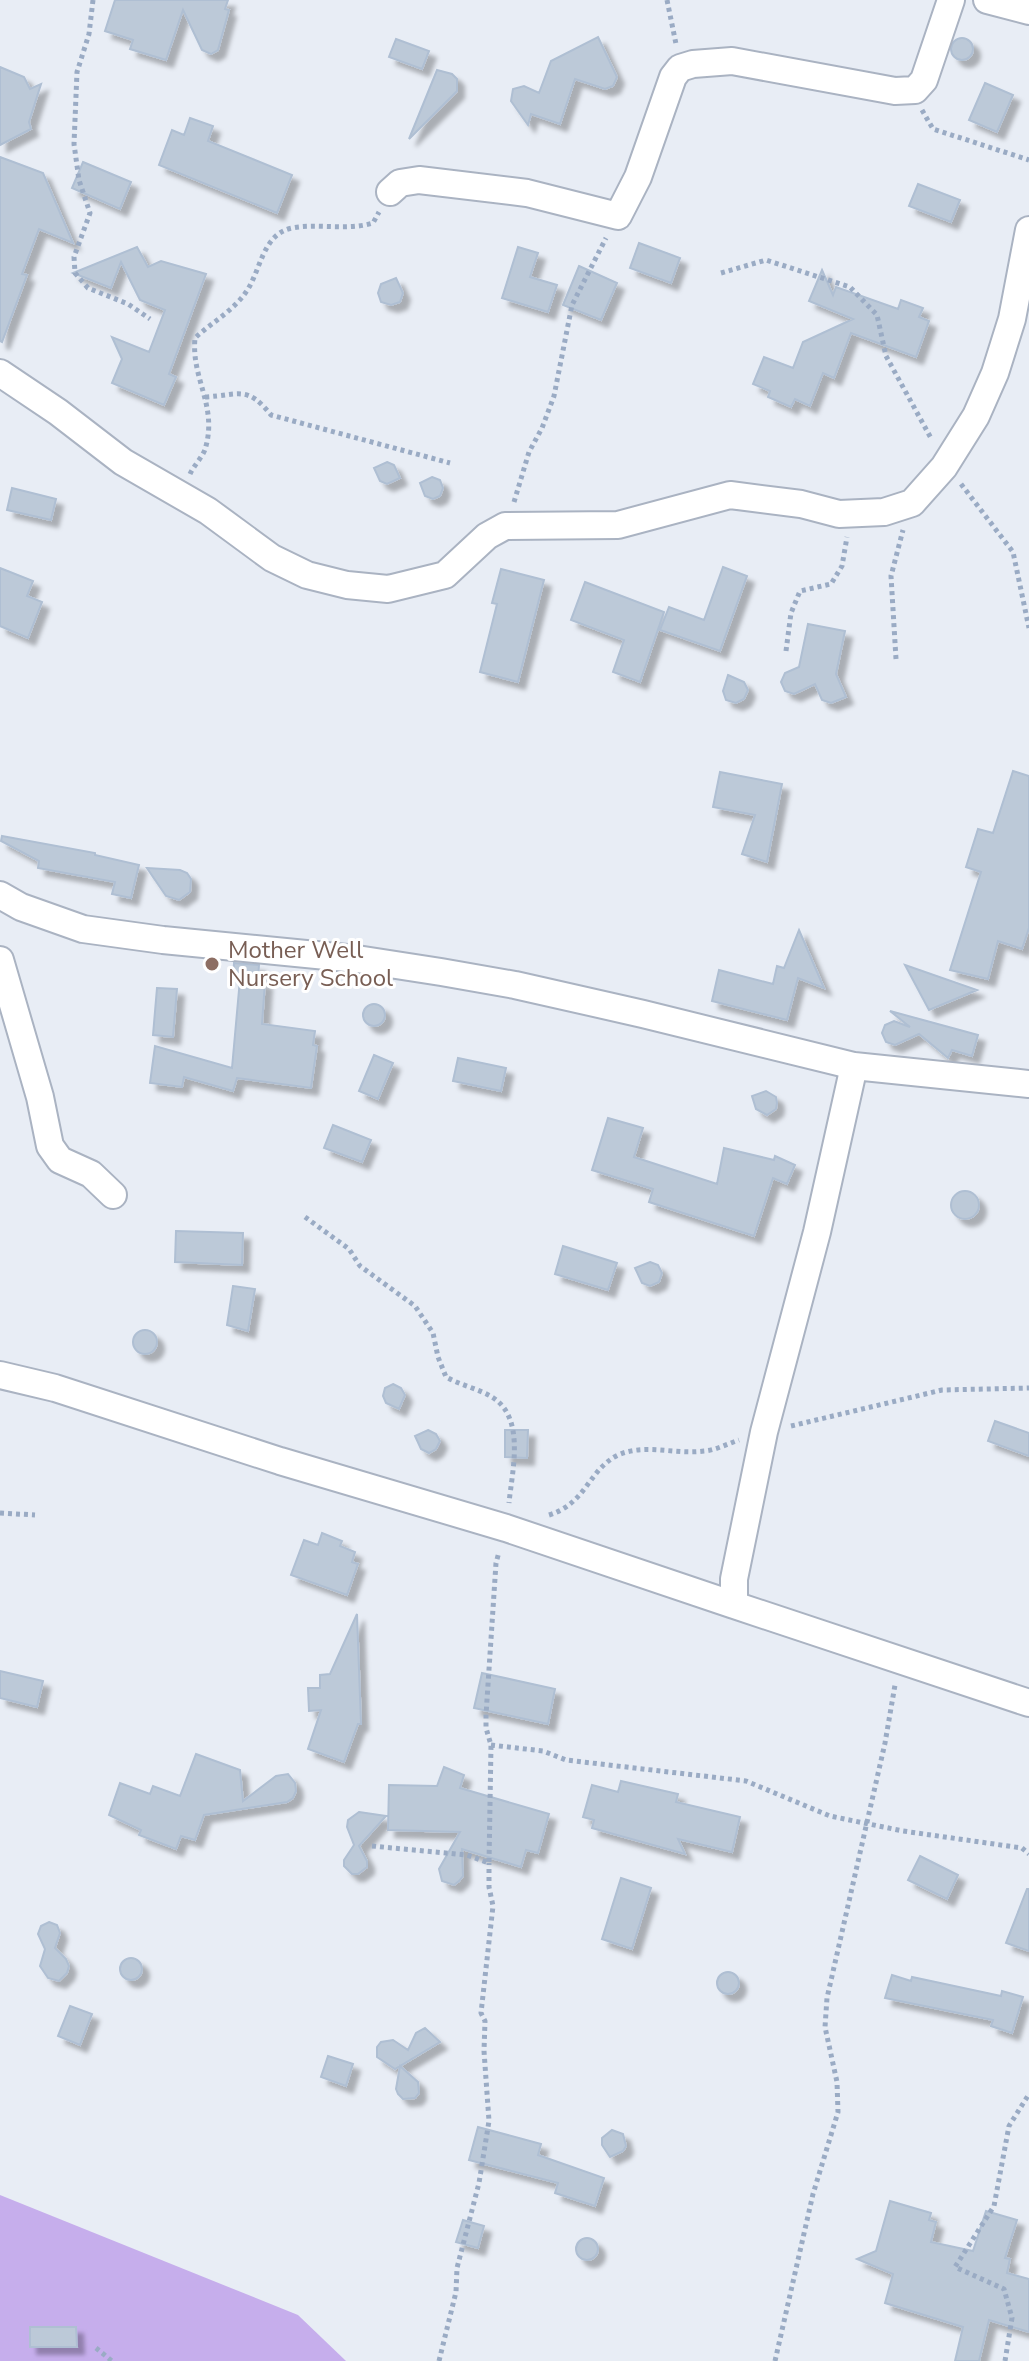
<svg xmlns="http://www.w3.org/2000/svg" width="1029" height="2361" font-family="'Nunito Sans',sans-serif">
  <defs>
    <filter id="shadow"><feDropShadow dx="7" dy="7" stdDeviation="2" flood-color="#0004"/></filter>
  </defs>
  <rect width="100%" height="100%" fill="#e8edf5"/>
  <path fill="#c6aeec" d="M0,2195L298,2315L346,2361H0Z"/>
  <path fill="#bcc9d8" stroke="#afbfd3" stroke-width="2" filter="url(#shadow)" d="M115,0H228L225,9L229,10L218,50L211,54L202,50L183,10L166,60L130,49L133,40L105,31Z
    M598,37L617,77L613,86L605,89L575,79L560,124L531,114L528,125L511,101L513,89L524,86L539,93L551,61Z
    M951 49a11 11 0 1 1 22 0a11 11 0 1 1-22 0Z
    M396,39L429,51L422,69L389,57Z
    M0,67L24,77L30,89L41,84L29,122L31,129L0,145Z
    M437,70L452,74L457,79V91L409,139Z
    M985,83L1013,95L997,132L969,120Z
    M190,118L213,126L208,141L292,175L277,213L159,165L172,130L184,135Z
    M0,157L43,173L73,243L39,229L22,274L27,275L2,342L0,341Z
    M83,162L131,182L120,209L72,188Z
    M918,184L960,200L951,222L909,206Z
    M639,243L680,258L671,283L630,268Z
    M137,247L148,267L161,261L206,274L169,374L176,377L164,405L112,383L122,359L112,337L149,352L165,310L140,300L121,262L111,288L73,273Z
    M518,247L538,253L530,277L557,285L548,312L502,298Z
    M579,266L617,283L601,320L563,305Z
    M822,270L833,295L836,287L898,309L901,300L923,308L919,317L929,321L916,357L851,333L834,378L823,373L810,406L795,399L791,407L768,397L770,391L753,384L764,357L793,368L803,342L853,319L809,301Z
    M396,278L403,293L400,302L391,305L381,302L378,293L381,284Z
    M387,462L394,465L400,478L387,484L380,481L374,468Z
    M432,477L440,480L443,488L440,496L433,499L425,496L420,483Z
    M12,488L56,499L51,520L7,510Z
    M723,567L747,576L720,651L660,630L669,607L704,620Z
    M0,568L33,581L27,596L42,602L28,638L0,626Z
    M501,569L544,580L518,682L480,672L497,604L492,603Z
    M585,582L664,612L640,682L613,672L624,640L571,620Z
    M808,624L845,631L836,674L846,697L831,703L822,700L815,684L794,694L785,691L781,682L785,673L799,667Z
    M728,675L744,682L748,690L744,699L736,703L726,700L723,691Z
    M1013,771L1029,776V928L1022,949L998,941L988,979L950,970L981,872L966,867L978,829L993,833Z
    M720,772L782,784L767,862L742,854L755,815L713,807Z
    M2,836L95,853V855L139,865L131,898L112,894L115,882L38,868L39,861L1,841Z
    M147,868L180,870L187,873L191,879L190,892L179,900L166,896Z
    M799,930L824,988L798,978L787,1020L712,1001L719,970L773,984L777,966L784,968Z
    M234,963L259,965L258,979L233,977Z
    M905,965L977,990L929,1010Z
    M240,979L265,982L262,1024L315,1031L313,1045L317,1046L311,1088L237,1078L233,1091L184,1077L182,1087L150,1083L155,1046L232,1068Z
    M157,988L177,989L173,1037L153,1035Z
    M363 1015a11 11 0 1 1 22 0a11 11 0 1 1-22 0Z
    M890,1011L978,1035L972,1056L952,1050L948,1058L919,1034L895,1045L886,1042L882,1033L885,1025L894,1021L910,1027Z
    M374,1055L393,1063L378,1099L359,1091Z
    M458,1058L506,1068L501,1091L453,1081Z
    M766,1091L776,1097L777,1103L776,1109L767,1115L756,1109L752,1096Z
    M608,1118L643,1128L634,1157L717,1184L724,1148L774,1160L775,1156L795,1165L787,1184L773,1178L754,1236L649,1202L653,1189L592,1170Z
    M333,1125L371,1140L362,1162L324,1148Z
    M951 1205a14 14 0 1 1 28 0a14 14 0 1 1-28 0Z
    M176,1231L243,1233L242,1265L175,1262Z
    M563,1246L617,1263L608,1290L555,1274Z
    M650,1262L658,1265L662,1273L659,1282L650,1286L642,1283L635,1268Z
    M233,1286L255,1289L248,1331L227,1325Z
    M133 1342a12 12 0 1 1 24 0a12 12 0 1 1-24 0Z
    M393,1384L401,1388L405,1395L399,1409L386,1403L383,1396L385,1388Z
    M995,1421L1029,1433V1456L988,1441Z
    M428,1430L436,1434L440,1441L436,1449L429,1453L421,1449L415,1436Z
    M505,1430H528L527,1458L505,1457Z
    M322,1533L342,1541L340,1546L355,1552L352,1562L358,1564L347,1595L291,1575L304,1540L318,1545Z
    M357,1614L361,1724H358L344,1762L308,1749L321,1710L309,1711L308,1688H320V1675L330,1674Z
    M0,1671L43,1681L37,1707L0,1698Z
    M482,1673L555,1689L548,1724L474,1708Z
    M196,1754L240,1770L243,1801L276,1776L288,1774L295,1783L296,1791L293,1798L287,1802L204,1815L195,1840L181,1836L176,1849L139,1835L141,1830L109,1815L120,1783L150,1794L153,1786L180,1796Z
    M444,1767L464,1775L460,1788L549,1814L538,1853L526,1850L521,1867L462,1849L463,1876L459,1881L454,1885L442,1881L439,1869L460,1832L388,1830L389,1785L437,1786Z
    M621,1781L678,1794L676,1802L740,1817L732,1852L678,1839L685,1854L592,1828L594,1820L583,1817L592,1785L618,1792Z
    M359,1812L386,1816L359,1846L367,1861V1867L358,1874H352L344,1866V1860L354,1845L347,1827L348,1820Z
    M920,1856L958,1875L947,1899L908,1880Z
    M621,1878L651,1888L632,1949L602,1939Z
    M1027,1889H1029V1951L1006,1943Z
    M49,1922L57,1925L60,1933L55,1948L66,1959L69,1966L67,1973L59,1981L48,1978L40,1966L45,1949L38,1934L41,1926Z
    M120 1969a11 11 0 1 1 22 0a11 11 0 1 1-22 0Z
    M717 1983a11 11 0 1 1 22 0a11 11 0 1 1-22 0Z
    M892,1975L911,1981L912,1977L1001,1996L1002,1991L1023,1997L1012,2033L991,2026L993,2020L885,1998Z
    M70,2006L92,2014L80,2045L58,2036Z
    M425,2028L440,2042L395,2069L377,2057V2047L381,2042L393,2040L408,2050L416,2033Z
    M328,2056L353,2064L346,2086L321,2077Z
    M400,2066L418,2082L419,2093L415,2098L403,2099L398,2094L396,2089Z
    M478,2127L541,2144L538,2155L604,2178L595,2206L555,2193L558,2183L469,2160Z
    M612,2130L623,2134L626,2146L623,2151L610,2157L602,2145V2138Z
    M890,2201L931,2213L929,2220L936,2222L931,2242L973,2251L986,2211L1017,2220L1005,2258L1010,2259L1007,2273L1029,2279V2332L989,2320L979,2361H955L963,2327L885,2303L893,2274L857,2259L876,2251Z
    M463,2220L484,2226L478,2248L456,2242Z
    M576 2249a11 11 0 1 1 22 0a11 11 0 1 1-22 0Z
    M30,2327H76L77,2347H30Z"/>
  <g fill="none" stroke-linecap="round" stroke-linejoin="round">
    <defs>
      <path id="minor" d="M987,0L1029,11
        M390,192L400,183L419,180L527,193L618,216L638,177L673,77L680,68L693,64L732,61L895,91L915,90L924,80L951,0
        M0,373L58,412L123,462L208,511L272,558L307,575L347,585L388,589L445,575L487,536L505,526L618,525L730,495L801,504L839,514L884,512L912,503L944,467L976,416L995,373L1012,319L1029,230
        M0,895L21,907L83,929L163,940L357,959L441,972L515,985L643,1014L854,1066L1029,1084
        M0,960L40,1097L50,1146L60,1160L91,1174L113,1195
        M854,1066L817,1232L764,1432L734,1579V1605L1029,1703
        M0,1375L55,1388L280,1461L506,1528L734,1605"/>
    </defs>
    <use href="#minor" stroke="#aab3c2" stroke-width="30"/>
    <path stroke="#9aabc4" stroke-width="5" stroke-dasharray="4 4" stroke-linecap="butt" d="M93,0L89,34L77,72L74,144L79,180L90,213L74,257L75,273L88,288L128,304L150,319
      M667,0L676,44
      M922,110L933,129L1029,160
      M721,273L766,260L850,287L877,315L886,356L932,440
      M205,397C240,395 247,385 271,415L450,463
      M190,474C194,465 204,456 206,446C217,405 191,378 195,338C211,323 233,311 246,292C261,271 262,234 292,228C318,223 347,231 373,223L379,212
      M961,484L1013,552L1029,628
      M514,502L529,452L542,428L554,396L572,305L606,238
      M786,651L791,613L800,591L831,584L842,566L847,537
      M896,659L891,576L903,530
      M305,1217L349,1249L360,1266L415,1306L433,1333L438,1357L446,1377C460,1385 479,1389 492,1397C526,1418 512,1471 509,1503
      M791,1426L942,1390L1029,1388
      M0,1513L35,1515
      M549,1515C587,1503 588,1470 618,1455C645,1443 675,1455 704,1451C716,1450 727,1444 739,1440
      M491,1745L543,1751L566,1760L746,1781L830,1816L903,1831L1022,1848L1029,1854
      M372,1846L467,1855L489,1863L491,1745L486,1728V1715L496,1563L499,1552
      M96,2348L112,2361
      M439,2361L456,2292L457,2268L479,2183L489,2121L484,2051L485,2021L481,2013L493,1906L489,1887V1863
      M775,2361L813,2194L838,2112L837,2082L825,2027L827,1998L885,1743L895,1685
      M1005,2361L1012,2318L1004,2289L955,2267L994,2206L1009,2126L1029,2094"/>
    <use href="#minor" stroke="#fff" stroke-width="26"/>
  </g>
  <circle fill="#8d6e63" stroke="#fff" stroke-width="3" cx="212" cy="964" r="8"/>
  <g text-anchor="middle" dominant-baseline="central" stroke-width="6" stroke-linejoin="round" paint-order="stroke">
    <g font-size="24" fill="#785e54" stroke="#fff" text-anchor="start">
      <text x="228" y="950">Mother Well<tspan x="228" dy="28">Nursery School</tspan></text>
    </g>
  </g>
</svg>
